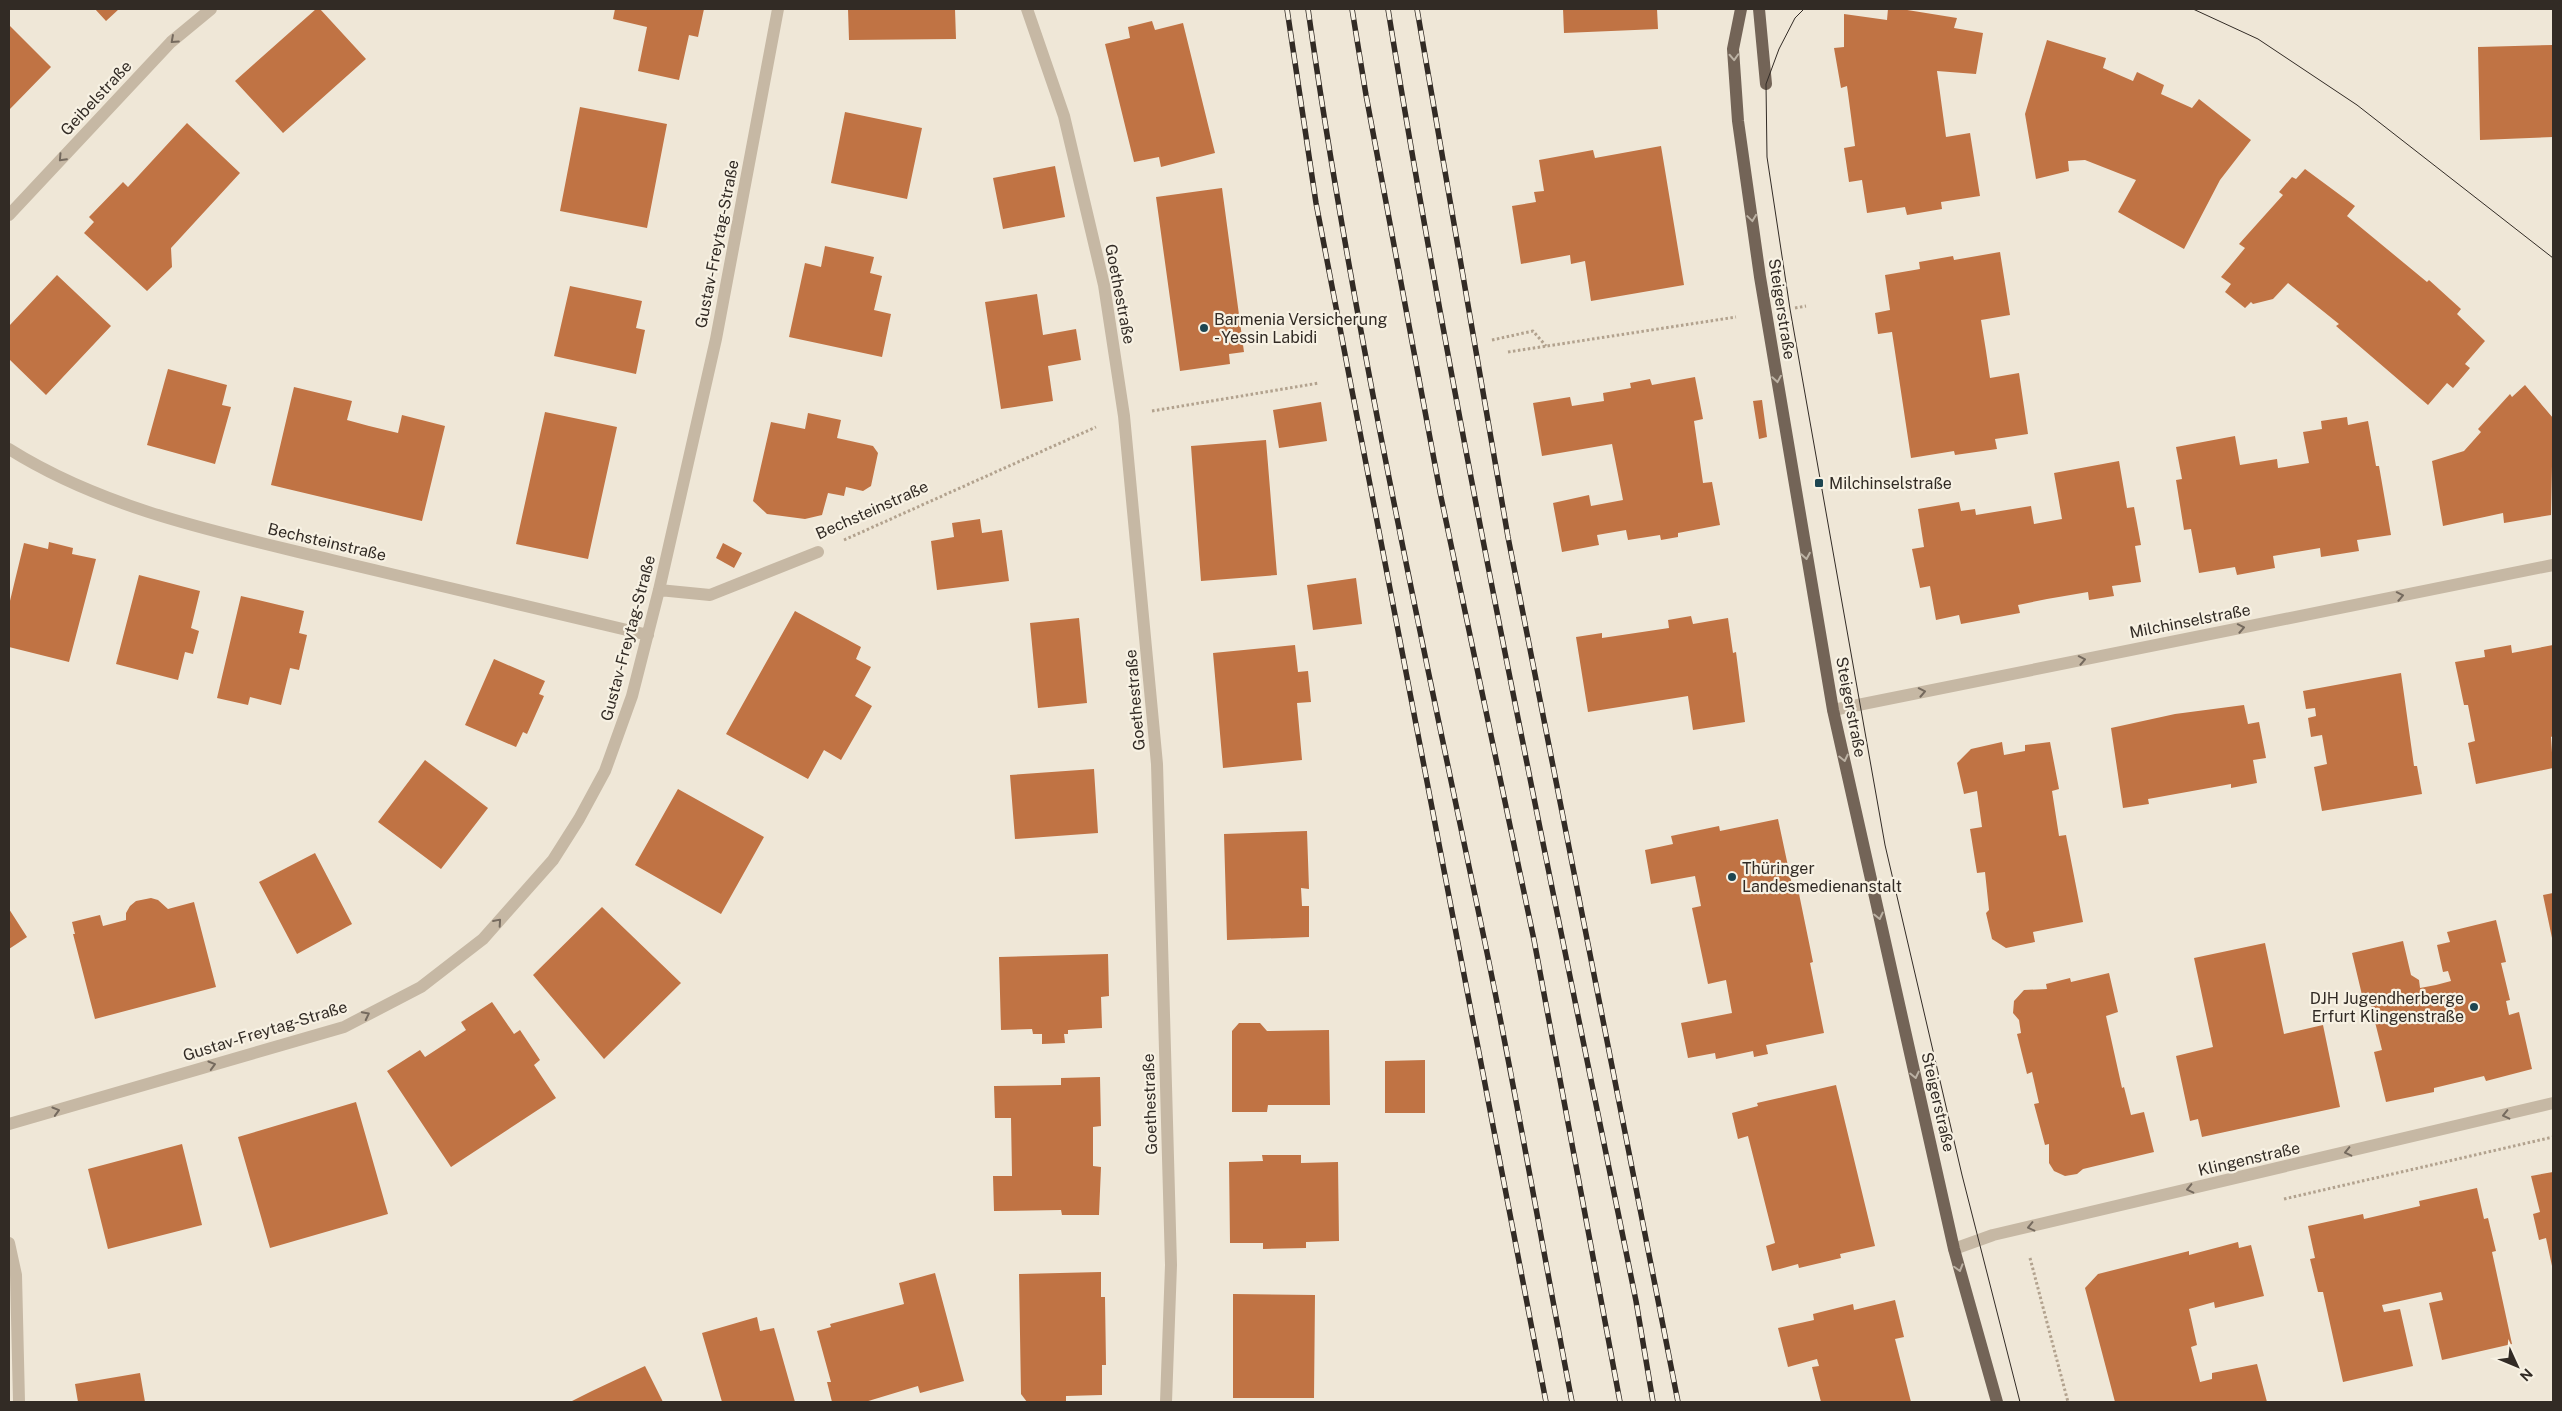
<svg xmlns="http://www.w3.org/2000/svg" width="2562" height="1411" font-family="'Public Sans',sans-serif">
  <rect width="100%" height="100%" fill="#efe7d7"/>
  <path fill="#c07344" d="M95,9H119L106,21Z
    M316,9H320L366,59L283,133L235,81Z
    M615,9H704L698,37L689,35L679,80L638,71L647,27L613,19Z
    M848,9H955L956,39L849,40Z
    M1563,9H1657L1658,29L1564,33Z
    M1888,9H1901L1957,18L1954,28L1983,33L1976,74L1937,71L1946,137L1970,133L1980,196L1941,202L1942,209L1907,215L1905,207L1867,213L1862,180L1849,182L1844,148L1855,146L1847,86L1841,88L1834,48L1844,47V14L1887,20Z
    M1152,21L1155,30L1183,23L1215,153L1161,167L1159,157L1134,162L1105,44L1130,38L1128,27Z
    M9,25L51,67L9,110Z
    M2047,40L2106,58L2103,68L2133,81L2137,72L2164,85L2161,94L2192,108L2199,99L2251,140L2220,180L2184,249L2118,212L2136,180L2085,160L2068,161L2069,171L2036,179L2025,114Z
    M2553,45V137L2480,140L2478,47Z
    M580,107L667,124L647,228L560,211Z
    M845,112L922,128L907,199L831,183Z
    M187,123L240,173L171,248L172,267L147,291L84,233L94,222L89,217L123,182L128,187Z
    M1661,146L1684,285L1591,301L1585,261L1571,264L1570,255L1521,264L1512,206L1536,202L1534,192L1544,191L1539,160L1593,150L1595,158Z
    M1055,166L1065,217L1003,229L993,178Z
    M2305,169L2355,206L2347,216L2427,282L2429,280L2461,309L2457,314L2485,341L2465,364L2470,368L2453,388L2447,383L2428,405L2336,326L2339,324L2288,283L2273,299L2253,304L2251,302L2245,308L2225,292L2231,284L2221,277L2245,248L2239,244L2283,195L2279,192L2292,177L2296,179Z
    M1222,188L1244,352L1229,354L1230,364L1180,371L1156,197Z
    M825,246L874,257L870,273L882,276L874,310L891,314L882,357L789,337L805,263L821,267Z
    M2000,252L2010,315L1981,320L1986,351L1990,378L2019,373L2028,434L1995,439L1997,449L1955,455L1954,451L1911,458L1892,332L1878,334L1875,313L1890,310L1885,275L1920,269L1919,262L1953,256L1954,260Z
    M57,275L111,326L46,395L9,359V326Z
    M570,286L642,301L636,328L645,330L636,374L554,356Z
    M1037,294L1043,335L1076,329L1081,360L1048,366L1053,401L1001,409L985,302Z
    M168,369L227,385L222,405L231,407L215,464L147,445Z
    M1695,377L1703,419L1694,421L1703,483L1712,482L1720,525L1678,533V537L1661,540L1660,535L1628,540L1626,530L1597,535L1599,545L1562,552L1553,503L1589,495L1591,506L1623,500L1612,444L1542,456L1533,403L1570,397L1572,406L1604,401L1603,393L1631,388L1630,383L1650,379L1652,385Z
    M2525,385L2553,418L2551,515L2504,523L2503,513L2443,526L2432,461L2464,451L2481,432L2478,429L2510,394L2512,397Z
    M294,387L352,401L347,420L369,426L398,433L402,415L445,426L422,521L271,485Z
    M1762,400L1767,437L1759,439L1753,401Z
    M1321,402L1327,441L1279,448L1273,410Z
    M545,412L617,427L588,559L516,544Z
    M808,413L841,420L837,438L873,446L878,453L871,486L863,491L846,487L844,496L828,493L822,515L805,519L767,514L753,501L771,422L805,429Z
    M2347,417L2348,425L2368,421L2376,466H2379L2391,535L2357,540L2359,551L2321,557L2320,548L2273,556L2275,568L2237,575L2235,567L2199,573L2191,529L2184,530L2176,480L2182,479L2176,447L2235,436L2240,465L2277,459L2278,468L2309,463L2303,432L2322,429L2321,421Z
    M1266,440L1277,575L1201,581L1191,446Z
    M2119,461L2127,508L2134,507L2141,545L2135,546L2141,582L2112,586L2114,596L2089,600L2088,592L2047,599L2018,605L2020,613L1961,624L1959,615L1936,620L1930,586L1920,588L1912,549L1924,547L1918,509L1959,502L1961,511L1975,509L1976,515L2031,506L2034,524L2062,519L2054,473Z
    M980,519L982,533L1002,530L1009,581L937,590L931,541L954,537L952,523Z
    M49,542L73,548L72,554L96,559L69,662L9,647V605L24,543L48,549Z
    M723,543L742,553L734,568L716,558Z
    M139,575L200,591L191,628L199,631L193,654L185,652L178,680L116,664Z
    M1356,578L1362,624L1313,630L1307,585Z
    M241,596L304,611L299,633L307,635L299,670L290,668L281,705L250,697L248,705L217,698Z
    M795,611L861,647L856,659L871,667L855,696L872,706L841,760L824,750L808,779L726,734Z
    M1691,616L1693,624L1728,618L1733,653L1736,652L1745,722L1693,730L1688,696L1588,712L1576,637L1602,633V638L1669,628L1668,620Z
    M1079,618L1087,703L1038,708L1030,623Z
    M1295,645L1298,672L1308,671L1311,702L1297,703L1302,760L1223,768L1213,653Z
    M2511,645L2512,653L2553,645V736L2551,737L2553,768L2476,784L2468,743L2475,741L2468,705H2464L2455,662L2485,657L2484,650Z
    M494,659L545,681L539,694L544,696L527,734L523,732L516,747L465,725Z
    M2401,673L2414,766H2417L2422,794L2322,811L2314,767L2327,764L2322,735L2311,737L2308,718L2316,716L2315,708L2306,709L2303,691Z
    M2244,705L2248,724L2259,722L2266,758L2253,760L2257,783L2231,788V784L2148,799L2149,804L2123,808L2111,728L2175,714Z
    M2002,742L2004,755L2025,751V745L2050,742L2059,789L2052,791L2059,836L2066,835L2083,922L2033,932L2035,942L2006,948L1992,939L1986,913L1989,910L1985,872L1977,873L1970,829L1982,827L1977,791L1964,794L1957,763L1971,749Z
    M425,760L488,808L441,869L378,822Z
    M1094,769L1098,833L1015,839L1010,775Z
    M678,789L764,837L721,914L635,865Z
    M1778,819L1792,885L1797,884L1813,962L1810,963L1824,1033L1766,1045L1768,1054L1754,1057L1753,1051L1716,1059L1715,1053L1688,1058L1681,1023L1732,1013L1726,980L1708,984L1692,908L1701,906L1695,876L1651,884L1645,850L1673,844L1671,836L1719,826L1720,831Z
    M1307,831L1309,889L1301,888L1302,906H1309V937L1227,940L1224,834Z
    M315,853L352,924L297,954L259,882Z
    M2553,893V938H2552L2543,895Z
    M151,898L158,900L168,909L194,902L216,987L95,1019L73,934H75L72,922L100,915L103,926L126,920V913L130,906L136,901Z
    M602,907L681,983L604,1059L533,975Z
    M9,909L27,937L9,949Z
    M2496,920L2506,962L2501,963L2510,1000L2506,1001L2509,1015L2519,1012L2532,1069L2486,1081L2484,1076L2434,1088V1092L2386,1102L2374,1052L2382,1050L2368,994L2362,995L2352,953L2403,941L2411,975L2419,980L2420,988L2436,985L2451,981L2448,971L2443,972L2437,945L2450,942L2447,932Z
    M2265,943L2284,1034L2323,1025L2340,1107L2202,1137L2198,1119L2190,1121L2176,1056L2213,1047L2194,958Z
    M1108,954L1109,996L1101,997L1102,1028L1068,1030V1034H1064L1065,1043L1042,1044V1034H1033L1032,1029L1001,1030L999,957Z
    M2109,973L2118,1012L2106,1016L2122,1088L2124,1087L2131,1115L2144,1112L2154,1152L2083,1169L2077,1174L2065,1176L2054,1171L2049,1163V1144L2045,1145L2034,1104L2039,1103L2032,1072L2027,1074L2017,1034L2021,1033L2019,1020L2013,1013L2014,1001L2024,990L2047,989L2046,984L2070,978L2071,982Z
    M492,1002L514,1034L520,1030L540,1060L534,1065L556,1098L451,1167L387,1071L420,1050L425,1057L445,1044L466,1030L461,1022Z
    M1239,1023H1260L1267,1031L1329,1030L1330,1105H1268L1267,1112H1232V1031Z
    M1425,1060V1113H1385V1061Z
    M1100,1077L1101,1126L1093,1127V1166L1101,1167L1099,1215H1062L1061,1210L994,1211L993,1176H1012L1011,1118H995L994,1086L1061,1085V1078Z
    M1836,1085L1875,1246L1840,1254L1841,1258L1799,1268L1798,1264L1772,1271L1766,1246L1775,1243L1748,1136L1738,1139L1732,1113L1758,1106L1757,1103Z
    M356,1102L388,1214L270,1248L238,1137Z
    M182,1144L202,1225L108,1249L88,1169Z
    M1262,1155H1301V1163L1338,1162L1339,1241L1306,1242V1248L1263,1249V1243H1230L1229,1162L1263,1161Z
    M2553,1172V1266H2552L2546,1238L2539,1240L2533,1214L2540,1212L2531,1176Z
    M2477,1188L2484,1219L2488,1218L2496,1251L2492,1252L2512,1344L2442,1360L2429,1303L2443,1300L2441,1292L2382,1305L2384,1312L2400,1309L2413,1366L2343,1382L2323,1292H2318L2310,1259L2315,1258L2308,1226L2363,1214L2364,1219L2420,1206L2419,1201Z
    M2238,1242L2239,1248L2251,1245L2264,1296L2215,1308L2214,1302L2189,1309L2197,1345L2191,1347L2200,1382L2212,1379V1373L2257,1364L2267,1402H2115L2085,1288L2098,1274L2189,1251V1255Z
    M1101,1272V1297H1105L1106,1365H1102V1395L1066,1396V1401L1027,1402L1021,1394L1019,1274Z
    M935,1273L964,1381L920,1393L918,1386L865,1402H832L827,1382H831L817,1331L831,1327L830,1324L904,1304L899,1283Z
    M1233,1294L1315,1295L1314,1398H1233Z
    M1895,1300L1904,1337L1895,1339L1911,1402H1821L1812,1367L1819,1366L1817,1359L1788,1367L1778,1328L1814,1320L1813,1314L1853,1304L1854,1310Z
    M757,1317L760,1331L774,1328L795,1402H722L702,1333Z
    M645,1366L663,1402H570L592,1391Z
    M140,1373L145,1402H78L75,1384Z"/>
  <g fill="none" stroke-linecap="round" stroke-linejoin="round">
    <path stroke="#b2a28e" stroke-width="3" stroke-dasharray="2.5 2.5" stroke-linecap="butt" d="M1795,308L1806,306
      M1492,340L1533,331L1546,346
      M1508,352L1736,317
      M1152,411L1319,383
      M844,540L1096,427
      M2284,1199L2553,1137
      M2030,1258L2068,1402"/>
    <path stroke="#c6b8a4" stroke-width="12" d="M1027,9L1064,116L1104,285L1124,416L1157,764L1171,1265L1166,1402
      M9,215L171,42L211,9
      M9,449C106,510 221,533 332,560C437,585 543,610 648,635
      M659,590L710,595L818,552
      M1833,710L2553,565
      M9,1124L344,1027L421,987L483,939L553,860L579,819L605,771L632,696L659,590L716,339L778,9
      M9,1243L16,1275L19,1402
      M1954,1249L1993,1235L2553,1103"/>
    <path stroke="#736457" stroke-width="12" d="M1741,9L1733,49L1738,121L1760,277L1833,710L1954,1249L1997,1402
      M1759,9L1766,84"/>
    <path stroke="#322b25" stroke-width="1" d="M1804,9L1795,18L1779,49L1766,84L1767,157L1790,309L1885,845L1962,1175L2020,1402
      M2193,9L2258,39L2357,105L2553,258"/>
    <defs>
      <path id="rail" d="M1287,9L1316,203L1546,1402
        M1308,9C1351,313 1417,618 1480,919C1514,1079 1541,1241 1572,1402
        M1352,9L1366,95L1441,497L1534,940L1620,1402
        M1388,9C1458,442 1549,871 1636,1301L1653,1402
        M1417,9L1508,537L1678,1402"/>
    </defs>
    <use href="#rail" stroke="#322b25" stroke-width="5.5"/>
    <use href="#rail" stroke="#f7f1e3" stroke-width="4" stroke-dasharray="11" stroke-linecap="butt"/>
  </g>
  <defs><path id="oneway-chevron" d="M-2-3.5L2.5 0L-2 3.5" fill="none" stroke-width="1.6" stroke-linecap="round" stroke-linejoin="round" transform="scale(1.25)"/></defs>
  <g stroke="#756a5e">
    <use href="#oneway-chevron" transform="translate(174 40) rotate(138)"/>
    <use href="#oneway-chevron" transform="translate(62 158) rotate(133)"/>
    <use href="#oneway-chevron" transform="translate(2400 596) rotate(-11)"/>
    <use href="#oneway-chevron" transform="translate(2241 628) rotate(-11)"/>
    <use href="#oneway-chevron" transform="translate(2082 660) rotate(-11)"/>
    <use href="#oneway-chevron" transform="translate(1922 692) rotate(-11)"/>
    <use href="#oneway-chevron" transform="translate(498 922) rotate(-49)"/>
    <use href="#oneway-chevron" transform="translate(366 1015) rotate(-27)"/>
    <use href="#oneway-chevron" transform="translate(212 1065) rotate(-16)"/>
    <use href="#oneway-chevron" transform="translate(56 1111) rotate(-16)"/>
    <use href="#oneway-chevron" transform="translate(2506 1115) rotate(167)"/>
    <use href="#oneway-chevron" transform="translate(2348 1152) rotate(167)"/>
    <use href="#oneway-chevron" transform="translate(2190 1189) rotate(167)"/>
    <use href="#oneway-chevron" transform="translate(2031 1227) rotate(167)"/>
  </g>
  <g stroke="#bcb2a4">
    <use href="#oneway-chevron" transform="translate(1734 57) rotate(87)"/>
    <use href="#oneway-chevron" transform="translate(1752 218) rotate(82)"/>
    <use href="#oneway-chevron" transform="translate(1777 379) rotate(81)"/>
    <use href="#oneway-chevron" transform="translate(1806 556) rotate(80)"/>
    <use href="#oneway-chevron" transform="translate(1844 758) rotate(77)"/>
    <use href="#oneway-chevron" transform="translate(1879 916) rotate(77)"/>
    <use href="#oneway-chevron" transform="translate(1915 1075) rotate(77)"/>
    <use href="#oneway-chevron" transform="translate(1959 1268) rotate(74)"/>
  </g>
  <g fill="#1d4651" stroke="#f7f1e3" stroke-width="2">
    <circle cx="1204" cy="328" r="5"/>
    <rect x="1814" y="478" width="10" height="10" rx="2.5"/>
    <circle cx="1732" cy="877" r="5"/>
    <circle cx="2474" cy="1007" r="5"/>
  </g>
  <g text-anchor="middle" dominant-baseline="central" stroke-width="4.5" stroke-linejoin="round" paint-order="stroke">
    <g font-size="16" fill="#322b25" stroke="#f7f1e3">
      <text transform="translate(96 98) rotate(-47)">Geibelstraße</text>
      <text transform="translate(717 244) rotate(-79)">Gustav-Freytag-Straße</text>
      <text transform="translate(1120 294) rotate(79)">Goethestraße</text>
      <text transform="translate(1782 309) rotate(81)">Steigerstraße</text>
      <text transform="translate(872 510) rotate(-24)">Bechsteinstraße</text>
      <text transform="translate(327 542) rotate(13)">Bechsteinstraße</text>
      <text transform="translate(2190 621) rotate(-11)">Milchinselstraße</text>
      <text transform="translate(628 638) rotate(-75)">Gustav-Freytag-Straße</text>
      <text transform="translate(1135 700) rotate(-95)">Goethestraße</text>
      <text transform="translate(1851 707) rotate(79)">Steigerstraße</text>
      <text transform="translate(265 1031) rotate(-17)">Gustav-Freytag-Straße</text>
      <text transform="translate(1938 1102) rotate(77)">Steigerstraße</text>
      <text transform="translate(1150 1104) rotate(-92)">Goethestraße</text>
      <text transform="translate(2249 1159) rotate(-13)">Klingenstraße</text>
    </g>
    <g font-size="16" fill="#322b25" stroke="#f7f1e3" text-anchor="start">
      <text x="1214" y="319">Barmenia Versicherung<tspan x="1214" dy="18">- Yessin Labidi</tspan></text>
      <text x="1829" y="483">Milchinselstraße</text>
      <text x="1742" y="868">Thüringer<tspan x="1742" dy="18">Landesmedienanstalt</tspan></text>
      <text x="2464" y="998" text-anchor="end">DJH Jugendherberge<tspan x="2464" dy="18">Erfurt Klingenstraße</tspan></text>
    </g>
  </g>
  <rect width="2562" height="1411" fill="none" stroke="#322b25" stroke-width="20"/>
  <g transform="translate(2517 1366) rotate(134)" stroke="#f7f1e3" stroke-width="4" paint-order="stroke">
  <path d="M0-4L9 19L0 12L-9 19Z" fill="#322b25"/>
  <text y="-8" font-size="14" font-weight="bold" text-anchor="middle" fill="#322b25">N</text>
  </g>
</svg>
